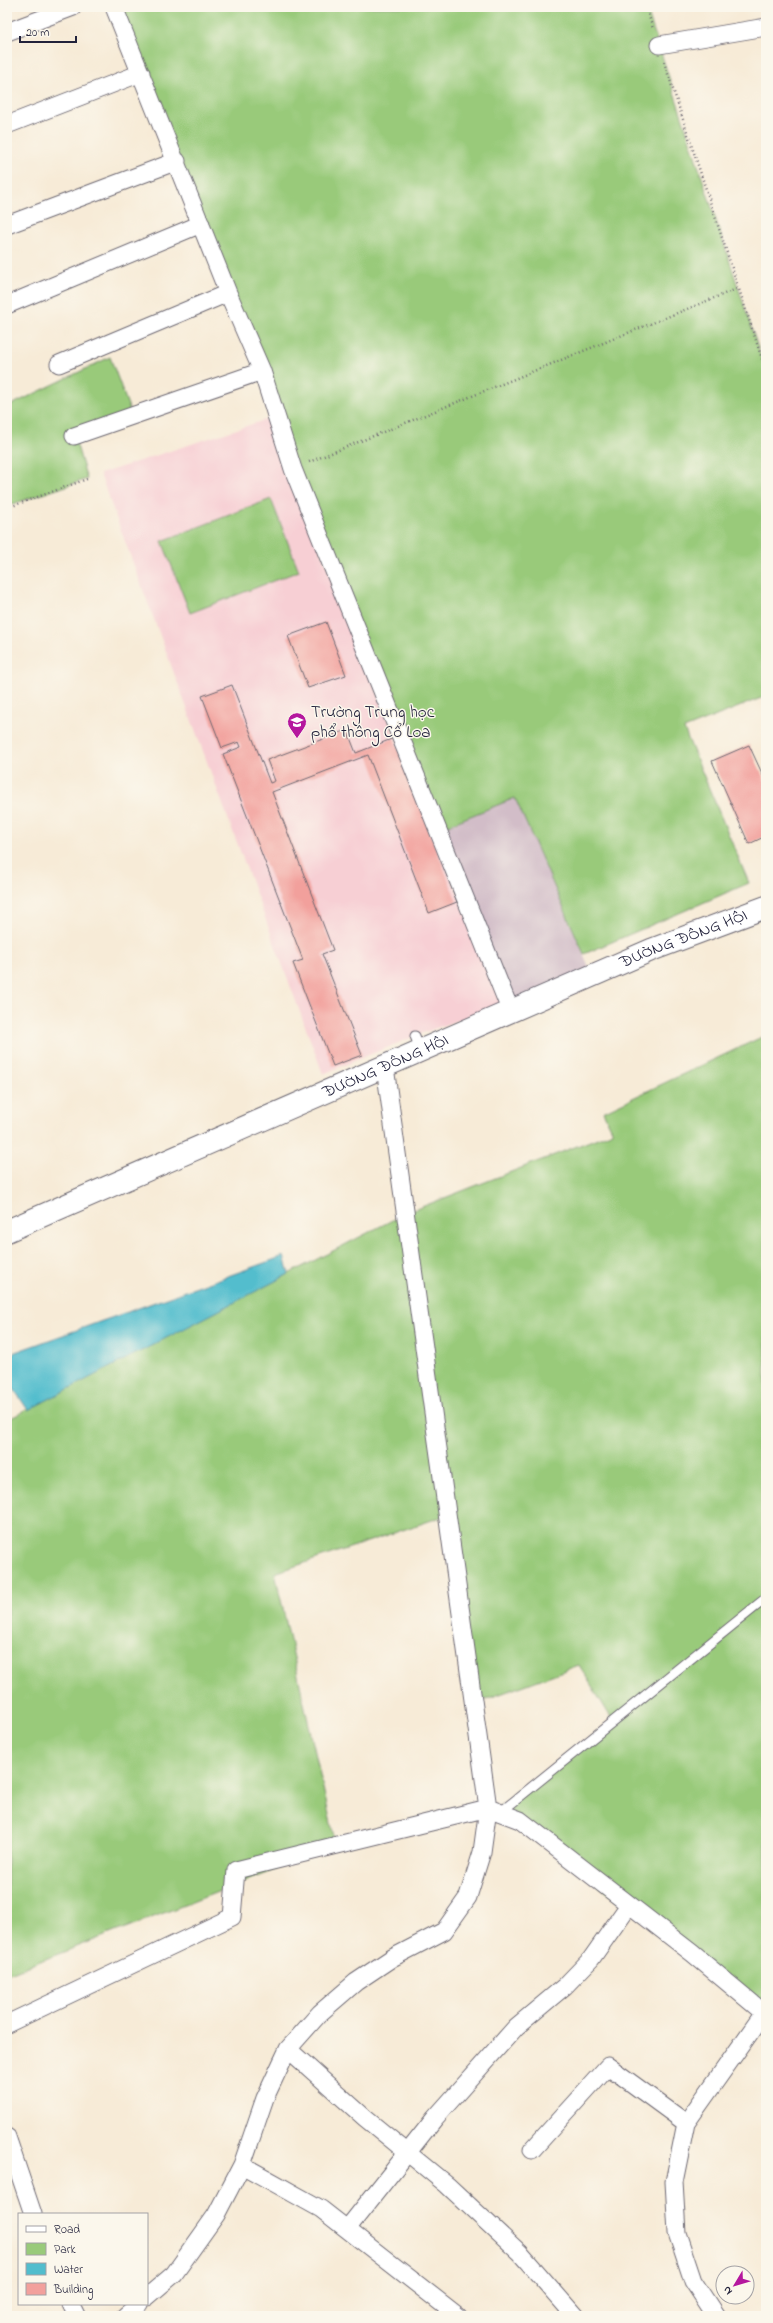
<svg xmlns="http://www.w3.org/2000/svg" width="773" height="2323" font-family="'Indie Flower',sans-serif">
  <rect width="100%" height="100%" fill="#fbf7ec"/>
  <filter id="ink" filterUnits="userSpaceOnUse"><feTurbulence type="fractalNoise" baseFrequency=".025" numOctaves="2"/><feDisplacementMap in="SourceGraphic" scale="8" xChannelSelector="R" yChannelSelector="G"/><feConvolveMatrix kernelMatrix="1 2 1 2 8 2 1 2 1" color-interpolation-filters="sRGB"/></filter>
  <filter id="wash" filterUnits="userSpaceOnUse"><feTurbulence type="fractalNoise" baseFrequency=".012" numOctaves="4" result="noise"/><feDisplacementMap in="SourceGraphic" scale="16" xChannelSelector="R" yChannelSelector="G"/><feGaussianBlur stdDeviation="0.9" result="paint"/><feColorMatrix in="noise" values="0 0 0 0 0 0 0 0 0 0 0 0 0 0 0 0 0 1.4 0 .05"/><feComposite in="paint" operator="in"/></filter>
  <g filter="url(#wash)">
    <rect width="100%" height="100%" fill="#f7ebd7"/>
    <path fill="#f7cfd4" d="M268,419L502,1004L415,1036L323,1074L100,474Z"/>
    <path fill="#d2bdc8" d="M515,798L593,976L511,1012L438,829Z"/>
    <path fill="#99ca7a" stroke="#5e765a" d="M114,7H646L766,372V696L684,729L749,883L584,954L515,798L438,829Z
      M110,357L132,416L74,436L87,479L7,506V407Z
      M271,499L299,571L190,613L162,541Z
      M766,1035V2015L502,1811L613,1721L579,1665L473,1704L447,1515L275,1573L336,1846L7,1974V1420L406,1213L613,1132L603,1112Z"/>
    <path fill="#52bdcd" stroke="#3a7084" d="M284,1256L289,1274L28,1410L7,1379V1355Z"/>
    <g id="blocks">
      <path fill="#f2a09c" d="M326,622L346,675L308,688L288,636Z
        M232,685L270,783L275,781L267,760L347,730L356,753L394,738L457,902L429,913L368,755L272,792L333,950L322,954L362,1055L333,1066L293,963L303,960L223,754L241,747L239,742L222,748L202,696Z
        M749,745L766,782V836L749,844L712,761Z"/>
    </g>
  </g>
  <g filter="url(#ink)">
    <use href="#blocks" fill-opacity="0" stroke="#6d6872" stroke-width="1"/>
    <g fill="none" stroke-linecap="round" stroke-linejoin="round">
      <defs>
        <path id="lane" d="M415,1036L421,1052
          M502,1811L766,1598"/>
        <path id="street" d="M114,7L228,293L262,371L293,469L511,1012
          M7,32L73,7
          M659,45L766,27
          M7,125L141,73
          M7,225L177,161
          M7,305L201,224
          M59,364L228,293
          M74,436L262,371
          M7,2024L232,1917L236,1870L488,1808L520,1820L692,1953L764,2013L686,2123L674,2182L677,2233L693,2281L716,2316
          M288,2049L365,2118L447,2185L520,2253L575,2316
          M7,2137L33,2214
          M532,2150L608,2066L686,2123
          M242,2165L321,2209L458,2316
          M347,2229L435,2118L516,2027L565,1986L591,1959L629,1905
          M147,2297L174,2274L216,2215L242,2165L265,2098L288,2049L320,2013L356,1982L392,1958L444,1931L468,1897L482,1852L488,1808L385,1067
          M71,2304L77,2316
          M125,2316L139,2304"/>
        <g id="secondary">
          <path id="s1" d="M7,1231L651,950L766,907"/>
        </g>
      </defs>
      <use href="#lane" stroke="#6d6872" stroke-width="11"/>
      <use href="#street" stroke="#6d6872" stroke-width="19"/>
      <use href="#secondary" stroke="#6d6872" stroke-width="24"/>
      <path stroke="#6d6872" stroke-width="2.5" stroke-dasharray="1 3" stroke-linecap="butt" d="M646,7L653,29
        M664,62L766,371
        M309,462L739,288
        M7,508L87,479"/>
      <use href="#lane" stroke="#fff" stroke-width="9"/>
      <use href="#street" stroke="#fff" stroke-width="17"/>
      <use href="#secondary" stroke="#fff" stroke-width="22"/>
    </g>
  </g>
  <defs>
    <symbol id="school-pin" viewBox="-11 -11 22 30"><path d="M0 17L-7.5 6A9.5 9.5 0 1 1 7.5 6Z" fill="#b5179e" stroke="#fbf7ec"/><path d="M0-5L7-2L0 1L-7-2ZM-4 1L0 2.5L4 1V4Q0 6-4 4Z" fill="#fff"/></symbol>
  </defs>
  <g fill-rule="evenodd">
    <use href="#school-pin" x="286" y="711" width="22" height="30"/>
  </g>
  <g text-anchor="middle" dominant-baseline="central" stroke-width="3" stroke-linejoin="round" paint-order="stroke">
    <g font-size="17" fill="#22223b" stroke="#fbf7ec" text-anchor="start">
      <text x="311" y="712">Trường Trung học<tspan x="311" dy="20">phổ thông Cổ Loa</tspan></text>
    </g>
    <g font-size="17" fill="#22223b" stroke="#fbf7ec">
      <text stroke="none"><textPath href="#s1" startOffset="737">ĐƯỜNG ĐÔNG HỘI</textPath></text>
      <text stroke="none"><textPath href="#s1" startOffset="413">ĐƯỜNG ĐÔNG HỘI</textPath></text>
    </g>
  </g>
  <rect width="773" height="2323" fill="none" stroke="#fbf7ec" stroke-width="24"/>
  <rect x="18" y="2213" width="130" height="92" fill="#fbf7ec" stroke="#a4a2a5"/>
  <rect x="26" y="2226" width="20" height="6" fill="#ffffff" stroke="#a4a2a5"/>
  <text x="54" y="2233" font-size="12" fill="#22223b">Road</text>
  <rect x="26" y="2243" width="20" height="12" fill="#99ca7a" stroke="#a4a2a5"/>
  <text x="54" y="2253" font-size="12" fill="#22223b">Park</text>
  <rect x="26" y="2263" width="20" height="12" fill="#52bdcd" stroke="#a4a2a5"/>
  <text x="54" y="2273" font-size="12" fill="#22223b">Water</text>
  <rect x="26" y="2283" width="20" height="12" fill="#f2a09c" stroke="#a4a2a5"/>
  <text x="54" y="2293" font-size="12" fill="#22223b">Building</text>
  <g transform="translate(735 2285) rotate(232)"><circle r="19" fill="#fbf7ec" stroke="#a4a2a5"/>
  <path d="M0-3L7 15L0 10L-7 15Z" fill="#b5179e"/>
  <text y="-6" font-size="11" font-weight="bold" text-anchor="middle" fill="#22223b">N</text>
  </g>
  <path d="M20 36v6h56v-6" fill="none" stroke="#22223b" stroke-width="2"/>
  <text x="26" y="36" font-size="12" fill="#22223b" stroke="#fbf7ec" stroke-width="3" paint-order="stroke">20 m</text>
</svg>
